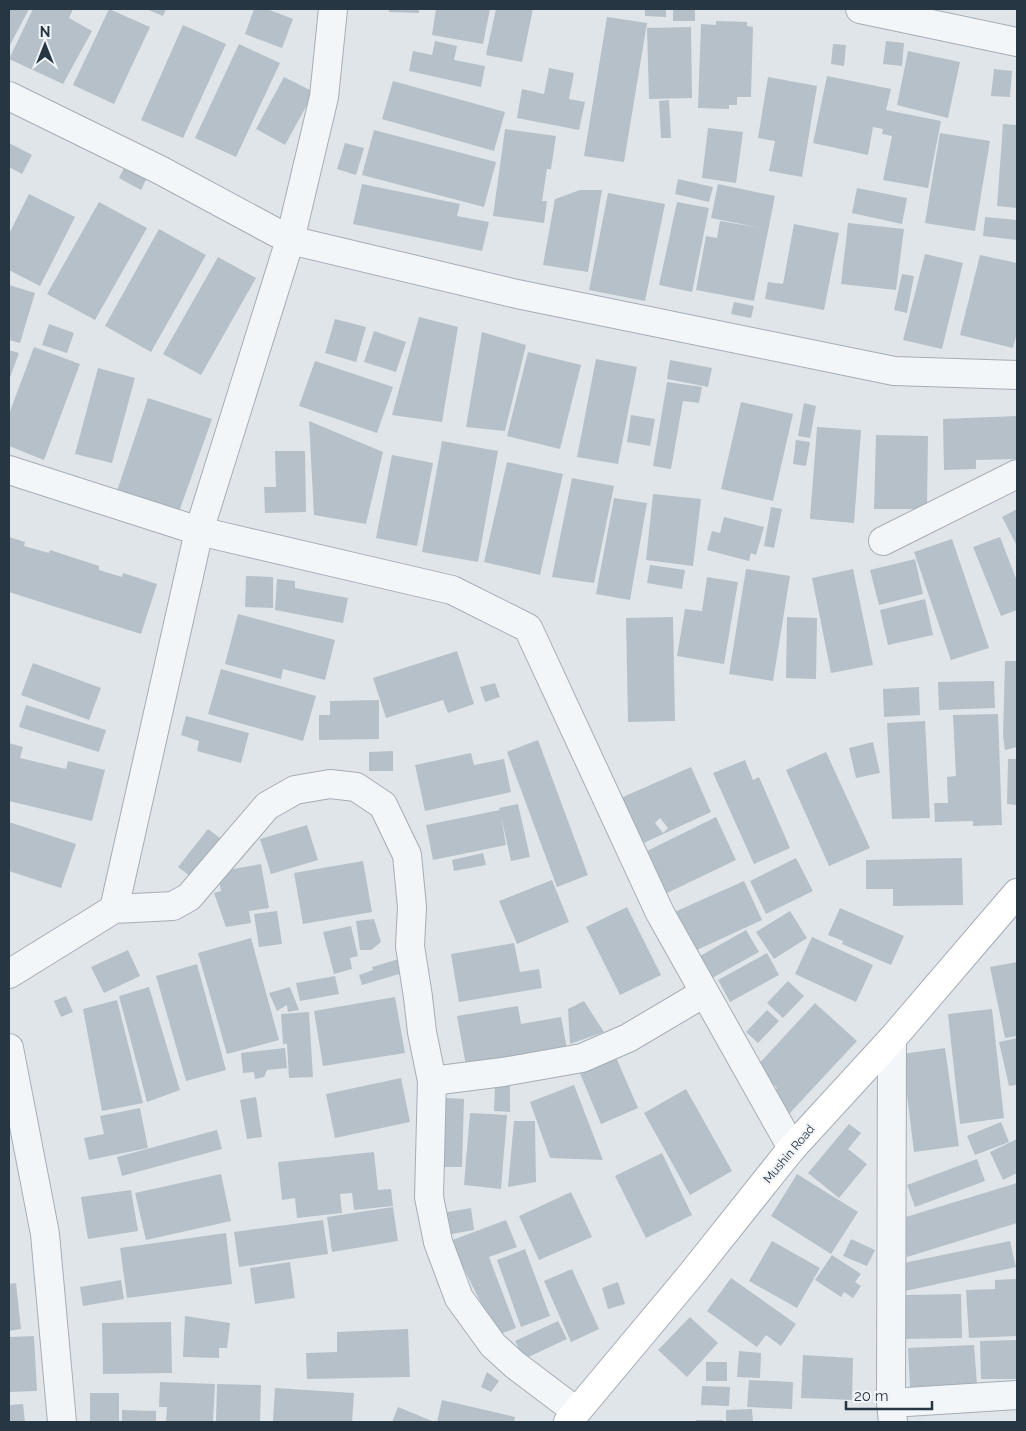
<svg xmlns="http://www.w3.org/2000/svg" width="1026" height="1431" font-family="Raleway,sans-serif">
  <rect width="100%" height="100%" fill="#e0e5ea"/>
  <path fill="#b6c0c8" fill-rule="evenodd" d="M9,9H29L9,47Z
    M33,9H73L69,18L92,31L63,84L9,59Z
    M109,9L150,27L114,104L73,85Z
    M146,9H166L163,16Z
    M254,9H267L293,19L282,48L245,34Z
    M389,9H419V13L389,12Z
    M436,9H490L483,44L432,35Z
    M496,9H533L522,62L486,55Z
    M645,9H666V17L645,16Z
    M673,9H695V21H673Z
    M607,17L647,23L624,162L584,156Z
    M716,21L747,22V26L753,27L751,97H737V105H729V109L698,108L701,24L716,25Z
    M183,25L226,44L183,138L141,120Z
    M691,27L692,98L649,99L647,28Z
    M435,41L457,46L454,60L485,66L481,87L409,71L413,51L432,55Z
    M886,41L904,43L902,66L883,64Z
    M239,44L280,63L236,157L195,138Z
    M833,44L846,45L844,66L831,64Z
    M908,51L960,62L948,118L897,105Z
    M549,68L574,73L569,99L585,102L579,130L517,118L522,89L544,94Z
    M994,69L1012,71L1010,97L991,96Z
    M827,76L891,89L886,110L941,121L928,188L883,180L892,136L882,134L883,129L873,127L868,155L813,143Z
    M284,77L314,92L285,145L256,129Z
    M768,77L817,86L802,177L769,171L775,141L758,138Z
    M393,81L505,112L494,151L382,119Z
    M669,100L671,138H661L659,101Z
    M1003,124L1017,125V208L997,206Z
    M708,128L743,132L736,183L702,178Z
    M505,129L556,136L551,169H547L542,201H547L544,223L493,216Z
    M374,130L496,162L484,207L362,175Z
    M940,133L990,141L975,231L925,223Z
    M9,143L32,155L22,174L9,167Z
    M345,143L364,148L356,175L337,169Z
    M127,162L149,174L141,190L119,178Z
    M678,179L713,187L709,202L675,194Z
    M362,184L460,204L457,216L489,222L482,251L353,224Z
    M718,184L775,196L754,301L696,290L706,236L717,238L720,221L761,228L711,218Z
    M857,188L907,198L902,224L852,213Z
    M580,190H602L588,272L543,265L555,199Z
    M608,193L665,204L645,301L589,290Z
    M29,194L75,217L40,286L9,270V234Z
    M99,202L147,228L95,320L47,294Z
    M677,202L709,208L692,292L659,285Z
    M985,217L1017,220V240L983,236Z
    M848,223L904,229L896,290L841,284Z
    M794,224L839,233L824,310L765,299L768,282L783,284Z
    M159,229L206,255L151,352L105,326Z
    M925,254L963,263L942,349L903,340Z
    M980,255L1017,263V332L1013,348L960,335Z
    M218,257L256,278L201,375L163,354Z
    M902,274L914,276L907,313L894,310Z
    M9,285L35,293L20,343L9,340Z
    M734,302L754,306L751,318L731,314Z
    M419,317L458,327L442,422L392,415Z
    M335,319L366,327L356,362L325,353Z
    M49,324L74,333L67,353L42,345Z
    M374,331L406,342L396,372L364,362Z
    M482,332L526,345L505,431L466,427Z
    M34,347L80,364L44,460L9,446V414Z
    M9,350L19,353L9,380Z
    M528,352L581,365L560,449L507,436Z
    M596,359L637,367L618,464L577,457Z
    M670,360L712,368L708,387L667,379Z
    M315,361L393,387L377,433L299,406Z
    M98,368L135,378L112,463L75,454Z
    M667,382L702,387L699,403L683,401L671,469L653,466Z
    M148,398L212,419L179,512L117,491Z
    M741,402L793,414L773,501L721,489Z
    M804,403L816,406L810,438L798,436Z
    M631,415L655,419L650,446L627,442Z
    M1017,416V459L976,460V469L944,470L943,419Z
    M309,421L383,452L366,524L314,515Z
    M817,427L861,430L854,523L810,519Z
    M876,435L928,436L927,509H874Z
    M796,440L810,442L806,466L793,464Z
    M442,441L498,451L478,562L422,552Z
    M275,451H305L306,512L265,513L264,487H276Z
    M392,455L433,463L417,546L376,538Z
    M507,462L563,474L540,575L484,562Z
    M572,478L614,486L594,583L552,577Z
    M653,494L701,499L693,566L646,560Z
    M614,498L647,503L630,600L596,594Z
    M771,507L782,509L774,548L764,546Z
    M1017,509V546L1002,517Z
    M724,517L764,527L756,555L751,553L749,561L707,550L712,531L720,533Z
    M9,537L25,542L24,546L49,553L50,550L99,566V570L122,577L123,573L157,584L141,634L9,592Z
    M1000,537L1017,581V610L1001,616L973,547Z
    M952,539L989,648L951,660L914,552Z
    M915,559L923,594L879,605L870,570Z
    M650,565L685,570L682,589L647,583Z
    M746,569L790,576L773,681L729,674Z
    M853,569L873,665L831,673L812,578Z
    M246,576L273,577V608L245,607Z
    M707,577L738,582L724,664L677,656L685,609L702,611Z
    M277,579L295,581V588L348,598L343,623L275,610Z
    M925,599L933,635L888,645L880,610Z
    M238,614L335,640L325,680L283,669L281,679L225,664Z
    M673,617L675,721L628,722L626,618Z
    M787,617L817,618L816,679L786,678Z
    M457,651L474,704L448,713L443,700L386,718L373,678Z
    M1005,661H1017V747L1005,750L1003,736Z
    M33,663L101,688L89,720L21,695Z
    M221,669L316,696L303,741L208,714Z
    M994,681L995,708L939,710L938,682Z
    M495,683L500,697L485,702L480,687Z
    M919,687L920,715L884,717L883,689Z
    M379,700V739L319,740V715H330V701Z
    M26,705L106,730L99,752L19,727Z
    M998,714L1002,825L973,826V821L935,822L934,803H948L947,777L956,776L953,715Z
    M186,716L249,733L241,763L197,751L199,741L181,735Z
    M925,721L930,818L892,819L887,723Z
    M538,740L588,875L557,887L507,752Z
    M873,742L880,773L856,778L849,748Z
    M9,743L23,747L20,758L66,769L68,761L105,770L92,821L9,801Z
    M393,751V771H369V752Z
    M826,752L870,848L829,866L786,770Z
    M471,753L474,765L504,759L511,792L425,811L415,765Z
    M1008,759H1017V805L1007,804Z
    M745,760L753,780L759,777L790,848L754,864L713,773Z
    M691,767L711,812L635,847L614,801ZM660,818L668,828L663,833L655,823Z
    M518,804L530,857L511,861L501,816L506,845L433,860L426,825L500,810L499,808Z
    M716,817L736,860L665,894L645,852Z
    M9,822L76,844L61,888L9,871Z
    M307,825L318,860L271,874L260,839Z
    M208,829L224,841L194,879L178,867Z
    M483,853L486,865L454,871L452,860Z
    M796,858L813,891L766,914L750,881Z
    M962,858L963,905L893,906V889H866V860Z
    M363,861L372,912L303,924L294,873Z
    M261,864L269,908L249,911L251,923L226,927L214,893L221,891L217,872Z
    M552,880L569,922L517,944L499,901Z
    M744,881L762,920L688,954L670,914Z
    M627,907L661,975L620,995L586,927Z
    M840,908L904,936L891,965L842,944L843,941L828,935Z
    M277,911L282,944L259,947L254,914Z
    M790,911L807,938L774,959L756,932Z
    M374,919L381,942L371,950H360L356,921Z
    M351,926L358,956L350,958L352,969L334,974L323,932Z
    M746,930L759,952L705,982L693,960Z
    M812,937L873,965L856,1002L795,974Z
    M251,938L279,1040L227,1054L198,953Z
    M514,943L520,972L539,969L542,988L459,1002L451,954Z
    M128,950L140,976L104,993L91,967Z
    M767,953L779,975L730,1002L718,980Z
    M402,958L406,972L362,985L359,975L373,970L372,967Z
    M1017,962V1036L1005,1038L990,967Z
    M197,964L226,1070L186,1081L156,976Z
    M335,976L339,994L300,1001L296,983Z
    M788,981L804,996L783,1018L767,1003Z
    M149,987L180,1090L147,1102L119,996Z
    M290,987L299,1010L288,1012L287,1005L277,1011L269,993Z
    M66,996L73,1012L61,1017L54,1001Z
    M395,997L405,1053L323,1066L314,1011Z
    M117,1000L143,1103L102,1111L83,1009Z
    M584,1001L604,1032L570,1044L568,1009Z
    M815,1003L857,1041L789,1114L770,1096L777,1088L755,1068Z
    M518,1006L521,1024L561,1017L567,1049L466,1066L457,1016Z
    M992,1009L1004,1118L960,1124L948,1014Z
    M767,1010L779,1021L758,1043L746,1032Z
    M309,1012L313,1077L289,1078L287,1044H283L281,1014Z
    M1017,1038V1085L1009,1086L999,1042Z
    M285,1048L287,1068L267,1070L264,1077L255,1079L254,1072L243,1073L241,1053Z
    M945,1048L959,1146L914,1152L902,1054Z
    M615,1055L638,1108L601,1124L579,1071Z
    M401,1078L410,1122L335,1138L326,1094Z
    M495,1082H510V1112L494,1111Z
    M574,1085L603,1160L550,1158L530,1102Z
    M686,1089L732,1171L690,1195L644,1113Z
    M256,1097L262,1137L247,1139L240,1100Z
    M446,1098L464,1099L462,1167H444Z
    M140,1108L148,1148L89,1160L84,1138L104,1134L100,1116Z
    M470,1113L507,1115L501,1189L464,1185Z
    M514,1121H535L536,1182L508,1187Z
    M1001,1122L1009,1142L975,1155L967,1136Z
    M849,1124L861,1133L848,1149L867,1164L839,1198L808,1173Z
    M217,1130L222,1149L122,1176L117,1157Z
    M1017,1139V1173L1003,1180L990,1152Z
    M374,1152L378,1190L391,1189L393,1206L354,1210L352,1193L340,1194L342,1213L297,1218L295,1198L282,1200L278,1162Z
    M662,1153L692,1215L646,1238L615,1176Z
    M977,1159L985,1181L915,1207L907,1185Z
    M221,1174L231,1221L146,1240L135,1193Z
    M797,1174L858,1212L831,1254L771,1216Z
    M1017,1183V1223L907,1257L896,1220Z
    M131,1190L138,1231L88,1239L81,1197Z
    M571,1192L592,1237L539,1260L519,1216Z
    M393,1207L398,1241L332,1252L327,1217Z
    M471,1208L474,1230L446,1235L442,1213Z
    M323,1220L328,1254L239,1267L234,1232Z
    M506,1220L517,1247L489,1257L516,1328L497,1335L450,1241Z
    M226,1233L232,1284L127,1298L120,1248Z
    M851,1239L875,1250L867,1266L843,1256Z
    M772,1241L820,1268L797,1308L749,1281Z
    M1010,1241L1016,1267L905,1291L899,1264Z
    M525,1249L550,1316L521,1327L497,1260Z
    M832,1255L861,1274L855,1282L861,1286L853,1298L844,1292L841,1297L815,1280Z
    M290,1262L295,1298L255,1304L250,1268Z
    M572,1269L599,1329L571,1342L544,1281Z
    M731,1278L796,1324L781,1346L766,1335L757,1347L707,1311Z
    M1017,1279V1336L969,1338L966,1290L995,1289V1280Z
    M121,1280L124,1299L83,1306L80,1287Z
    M618,1282L625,1304L608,1309L602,1288Z
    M16,1283L21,1329L9,1331V1284Z
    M961,1294L962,1338L899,1339L898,1318L906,1317V1295Z
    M185,1316L230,1323L227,1348H219V1358L183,1357Z
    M690,1317L718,1343L687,1377L658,1350Z
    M558,1321L567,1339L524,1359L515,1341Z
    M171,1322L172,1373L103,1374L102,1323Z
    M408,1329L410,1377L307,1379L306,1353L337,1352V1332Z
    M34,1336L37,1391L9,1392V1337Z
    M1017,1340V1379H981L980,1341Z
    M974,1345L977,1384L910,1387L908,1348Z
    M739,1351L761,1353L760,1378L737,1377Z
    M803,1355L853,1358L852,1400L801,1398Z
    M706,1362H727V1381H706Z
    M487,1372L499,1381L491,1392L481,1387Z
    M749,1380L793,1382L792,1409L747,1407Z
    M160,1382L215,1384L213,1422H166L167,1407H159Z
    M217,1384L261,1385L260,1422H216Z
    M702,1386L730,1387L729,1406L701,1405Z
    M275,1388L354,1393L352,1422H273Z
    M90,1393H119V1422H90Z
    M442,1400L515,1417L514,1422H437Z
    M23,1404L25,1422H9V1405Z
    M398,1407L432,1421L431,1422H392Z
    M752,1409L753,1422H726V1410Z
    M122,1410L156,1411V1422H122Z
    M696,1420H723V1422H696Z"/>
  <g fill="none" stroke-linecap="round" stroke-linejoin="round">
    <defs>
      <path id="street" d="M860,9L1017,42
        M9,96L160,170L290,240L517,294L894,371L1017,375
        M9,470L199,531L452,590L528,628L660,913L792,1148
        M883,541L1017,474
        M114,909L173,906L189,897L267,806L295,790L330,784L356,787L383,805L407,855L412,907L410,946L418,997L422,1032L432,1081L429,1197L438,1242L459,1298L493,1345L515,1365L576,1411
        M9,974L114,909L199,531L290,240L324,97L333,9
        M892,1039L891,1403L893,1422
        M9,1048L45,1234L62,1422
        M432,1081L503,1072L582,1058L628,1038L704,993
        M891,1403L1017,1395"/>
      <path id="secondary" d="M568,1422L690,1276L792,1148L892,1039L1017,893"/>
    </defs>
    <use href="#street" stroke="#a5adb5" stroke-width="30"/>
    <use href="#secondary" stroke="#a5adb5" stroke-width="30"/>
    <use href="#street" stroke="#f3f6f8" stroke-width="28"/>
    <use href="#secondary" stroke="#fff" stroke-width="28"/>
  </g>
  <g text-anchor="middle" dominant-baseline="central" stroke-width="4" stroke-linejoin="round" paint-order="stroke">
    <g font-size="12" fill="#273643" stroke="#f0f4f7">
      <text transform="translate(789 1154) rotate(-50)">Mushin Road</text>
    </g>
  </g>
  <rect width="1026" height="1431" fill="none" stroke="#273643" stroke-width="20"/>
  <g transform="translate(45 45)" stroke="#f0f4f7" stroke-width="4" paint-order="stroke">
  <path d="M0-4L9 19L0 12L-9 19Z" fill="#273643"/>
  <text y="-8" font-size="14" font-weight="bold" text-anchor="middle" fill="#273643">N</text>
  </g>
  <path d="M846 1401v8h86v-8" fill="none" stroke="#273643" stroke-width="2.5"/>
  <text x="854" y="1401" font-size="15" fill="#273643" stroke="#f0f4f7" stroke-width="4" paint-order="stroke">20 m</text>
</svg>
